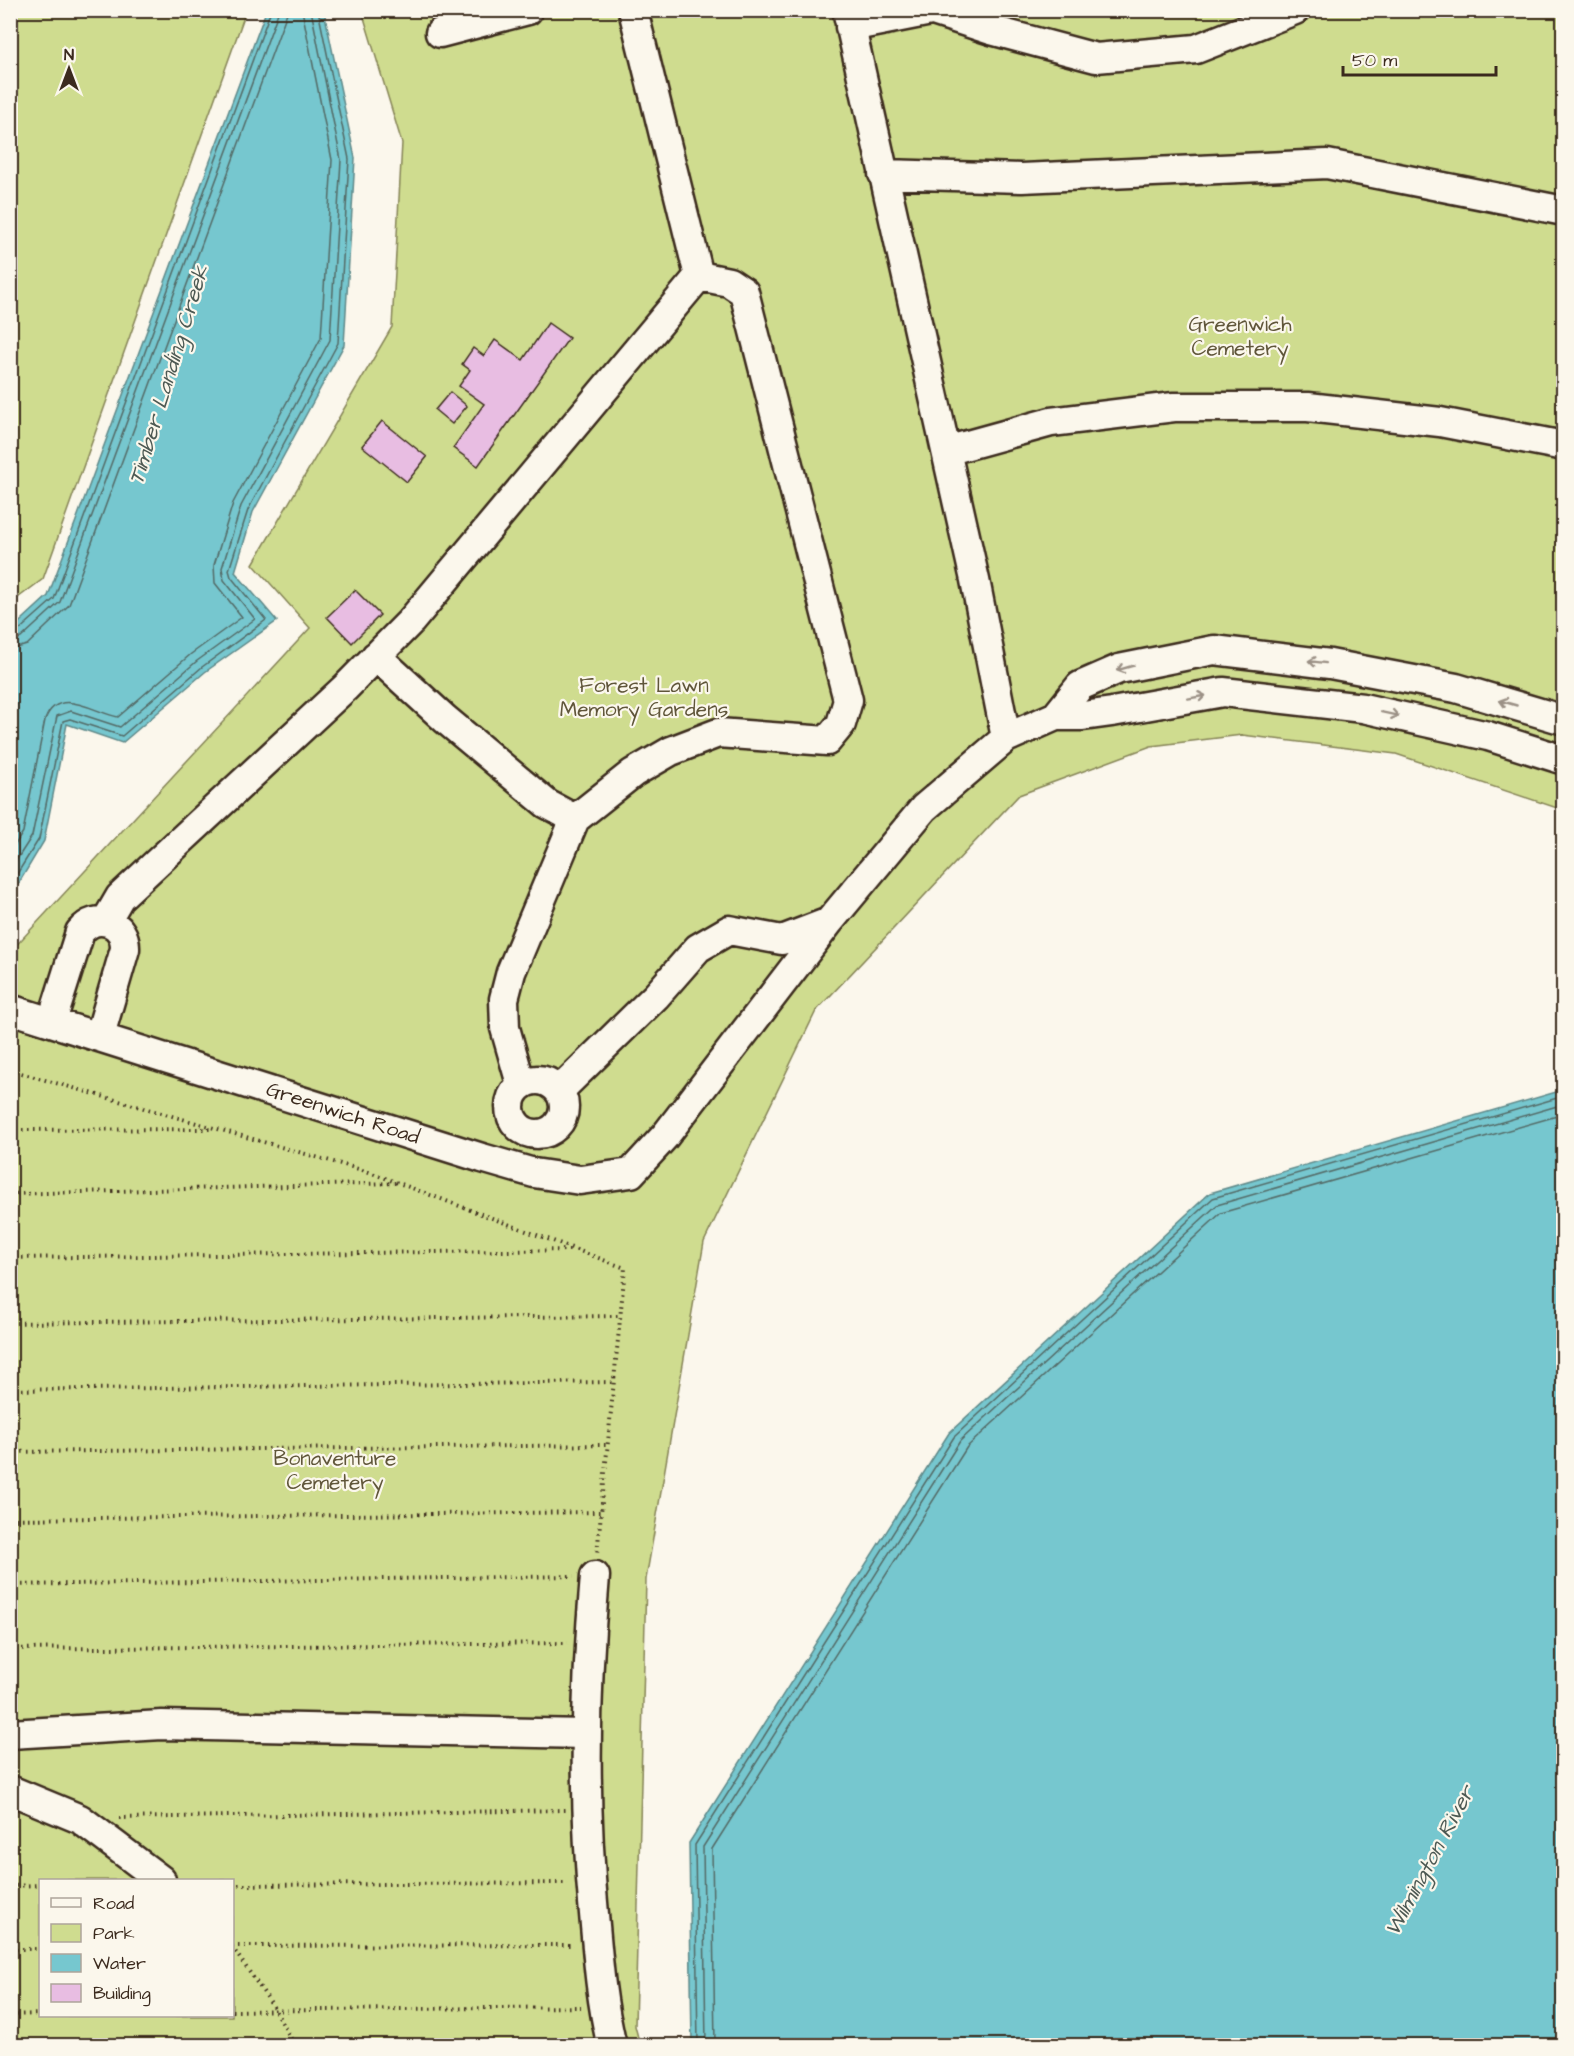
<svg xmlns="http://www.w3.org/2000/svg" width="1574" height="2056" font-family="'Architects Daughter',sans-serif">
  <rect width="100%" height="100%" fill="#fbf7ec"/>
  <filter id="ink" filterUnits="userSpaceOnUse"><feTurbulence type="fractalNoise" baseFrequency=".0167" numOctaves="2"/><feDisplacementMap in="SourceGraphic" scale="12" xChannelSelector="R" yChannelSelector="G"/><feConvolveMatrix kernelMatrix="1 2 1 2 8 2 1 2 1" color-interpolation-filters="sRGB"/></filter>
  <g filter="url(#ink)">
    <path fill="#cfdc8f" stroke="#858356" stroke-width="1.5" fill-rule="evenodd" d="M11,10L246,11L43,579L11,603Z
      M362,11H1563V810L1396,754L1242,735L1151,746L1019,795L816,1011L704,1242L646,1579L635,2026L640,2045H11L10,952L310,628L253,564L392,327L402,143ZM40,1880H232V2016H40Z"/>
    <path fill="#76c7cf" stroke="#5e8888" stroke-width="1.5" d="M266,11H324L355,158L344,345L253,512L235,572L277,621L205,672L122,743L67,724L44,841L11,896V630L48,596Z
      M1563,1090V2045H692L689,1843L949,1433L1210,1193Z"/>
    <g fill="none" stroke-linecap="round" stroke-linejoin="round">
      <path stroke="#536965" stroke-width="1.5" d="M10,634L17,632L54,599L271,10
        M10,641L21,638L60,602L279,10
        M10,650L27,645L69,605L288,10
        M10,853L23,832L45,720C58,685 95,713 118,717L191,654L242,617L215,583L214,565L233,503L321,338L332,160L302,10
        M10,870L32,836L57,716L71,711L120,727L197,661L255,619L224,580L222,568L241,506L330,340L341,160L311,10
        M10,885L39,839L63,721L70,719L122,736L202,667L266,620L231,577L229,570L248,510L338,343L349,159L318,10
        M698,2046L695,1845L954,1437L1213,1198L1564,1096
        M706,2046L703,1847L960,1441L1217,1205L1564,1104
        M715,2046L712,1849L967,1447L1221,1213L1564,1114"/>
    </g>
    <path fill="#e8bde2" stroke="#3b2a1e" stroke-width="1.5" d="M548,323L569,338L478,466L453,448L484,404L459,386L470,370L462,364L473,348L484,356L495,340L523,360Z
      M450,392L467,406L452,424L435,410Z
      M382,421L427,457L407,482L362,446Z
      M355,590L380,615L352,643L327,617Z"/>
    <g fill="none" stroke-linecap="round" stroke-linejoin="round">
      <defs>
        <path id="minor" d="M847,10L975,580L1006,738
          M936,12L991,30L1096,58L1196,49L1295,10
          M850,27L936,10
          M440,33L528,10
          M883,174L1022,178L1327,164L1564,211
          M946,451L1051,422L1174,407H1308L1440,422L1564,446
          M376,656L445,719L547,804L575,819
          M1056,716L1080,686L1119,669L1214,650L1330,664L1456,688L1564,720
          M106,921L120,897L346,687L411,621L699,276L633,10
          M10,1009L482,1158L534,1173L580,1180L631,1173L665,1136L829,922
          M52,1021L80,932C97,911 126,922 125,949L100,1035
          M510 1107a27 27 0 1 1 54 0a27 27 0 1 1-54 0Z
          M521,1084L505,1028L504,999L511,972L575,819L633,773L671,751L718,733L827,741L841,724L848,700L744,292L729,282L699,276
          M559,1091L656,996L698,948L729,930L782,940L829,922L924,808L1006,738L1056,716H1083L1112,712L1223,692L1363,708L1488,736L1564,760
          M595,1576C585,1689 583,1801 594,1914C598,1959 601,2002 612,2046
          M10,1734L162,1725L586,1734
          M10,1790L80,1819L161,1880"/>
      </defs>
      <use href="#minor" stroke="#3b2a1e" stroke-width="33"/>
      <path stroke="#3b2a1e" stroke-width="4" stroke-dasharray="1.5 4.5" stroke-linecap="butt" d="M10,1070L369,1172L625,1268L597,1554
        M10,1130L214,1129
        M10,1194L396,1183
        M10,1258L572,1250
        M10,1323L620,1316
        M10,1390L614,1382
        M10,1452L608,1445
        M10,1519L601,1512
        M10,1585L574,1576
        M10,1649L568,1643
        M119,1818L565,1810
        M232,1885L568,1883
        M10,1886L40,1885
        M232,1946L574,1945
        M232,1947L271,2003L295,2046
        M10,1949H40
        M232,2011L581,2007
        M10,2015L40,2014"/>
      <use href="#minor" stroke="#fbf7ec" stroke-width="28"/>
    </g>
    <defs><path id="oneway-shaft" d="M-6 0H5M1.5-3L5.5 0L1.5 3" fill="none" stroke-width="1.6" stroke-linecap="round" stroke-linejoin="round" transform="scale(1.5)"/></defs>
    <g stroke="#9b9085">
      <use href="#oneway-shaft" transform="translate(1317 662) rotate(-173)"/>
      <use href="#oneway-shaft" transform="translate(1125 668) rotate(164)"/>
      <use href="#oneway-shaft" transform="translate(1197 697) rotate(-10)"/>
      <use href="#oneway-shaft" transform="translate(1508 703) rotate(-164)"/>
      <use href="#oneway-shaft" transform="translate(1390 714) rotate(12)"/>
    </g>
  </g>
  <g text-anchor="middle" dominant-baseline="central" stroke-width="4.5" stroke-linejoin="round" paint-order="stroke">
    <g font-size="21" fill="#60563a" stroke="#fbf7ec">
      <text x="1240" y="324">Greenwich<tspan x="1240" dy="24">Cemetery</tspan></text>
      <text x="644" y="685">Forest Lawn<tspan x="644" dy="24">Memory Gardens</tspan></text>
      <text x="335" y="1458">Bonaventure<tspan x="335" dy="24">Cemetery</tspan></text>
    </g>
    <g font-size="21" fill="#3b2a1e" stroke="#fbf7ec">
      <text transform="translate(343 1113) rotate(18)">Greenwich Road</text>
    </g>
    <g font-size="22" font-style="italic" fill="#4d5953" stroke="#fbf7ec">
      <text transform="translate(169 375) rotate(-73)">Timber Landing Creek</text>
      <text transform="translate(1430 1861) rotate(-62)">Wilmington River</text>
    </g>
  </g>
  <rect width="1574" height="2056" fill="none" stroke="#fbf7ec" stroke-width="36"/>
  <rect x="18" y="18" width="1538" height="2020" fill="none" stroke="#3b2a1e" stroke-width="2" filter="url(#ink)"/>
  <rect x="39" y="1879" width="195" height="138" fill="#fbf7ec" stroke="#aea59a" stroke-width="1.5"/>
  <rect x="51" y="1898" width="30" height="9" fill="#fbf7ec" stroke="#aea59a" stroke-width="1.5"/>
  <text x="93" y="1909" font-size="18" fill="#3b2a1e">Road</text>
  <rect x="51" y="1924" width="30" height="18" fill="#cfdc8f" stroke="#aea59a" stroke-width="1.5"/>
  <text x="93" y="1939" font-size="18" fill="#3b2a1e">Park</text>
  <rect x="51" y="1954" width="30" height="18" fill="#76c7cf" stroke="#aea59a" stroke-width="1.5"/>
  <text x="93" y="1969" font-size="18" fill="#3b2a1e">Water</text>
  <rect x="51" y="1984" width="30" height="18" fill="#e8bde2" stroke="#aea59a" stroke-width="1.5"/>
  <text x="93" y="1999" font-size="18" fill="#3b2a1e">Building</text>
  <g transform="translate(69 69)" stroke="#fbf7ec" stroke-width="4.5" paint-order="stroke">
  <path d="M0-4.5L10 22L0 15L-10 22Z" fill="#3b2a1e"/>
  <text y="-9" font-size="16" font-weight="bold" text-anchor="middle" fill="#3b2a1e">N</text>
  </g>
  <path d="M1343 66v9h153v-9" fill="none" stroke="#3b2a1e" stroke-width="3"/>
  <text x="1352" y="66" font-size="18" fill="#3b2a1e" stroke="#fbf7ec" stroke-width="4.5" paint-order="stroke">50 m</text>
</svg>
